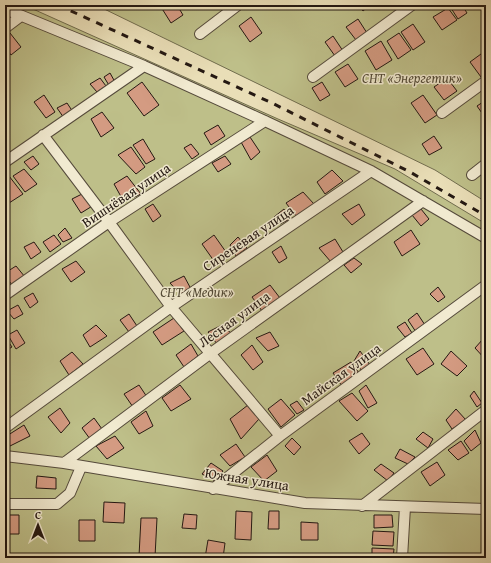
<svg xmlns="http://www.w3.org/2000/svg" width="491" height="563" font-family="'Gentium Book Plus',serif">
  <rect width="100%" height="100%" fill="#e9deb7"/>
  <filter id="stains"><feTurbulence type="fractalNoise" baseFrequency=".005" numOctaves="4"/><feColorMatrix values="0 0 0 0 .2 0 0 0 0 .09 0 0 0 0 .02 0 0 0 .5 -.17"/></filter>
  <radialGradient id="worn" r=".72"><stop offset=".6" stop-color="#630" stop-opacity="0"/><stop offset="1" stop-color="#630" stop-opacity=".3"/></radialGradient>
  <path fill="#bebf89" stroke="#716c4e" d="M5,5H24L278,119L395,169L486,224V558H5Z
    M96,5H486V202L435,170Z"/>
  <path fill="#d49b82" stroke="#241812" d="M164,5H177L183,15L171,23L161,7Z
    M358,5H370L363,11Z
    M449,5H462L467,13L458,19Z
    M448,8L457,20L442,30L433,17Z
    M251,17L262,33L250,42L239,26Z
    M358,19L367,33L356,40L346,27Z
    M413,24L425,42L413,50L401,32Z
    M10,33L21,47L11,55L5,47V36Z
    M399,33L411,50L398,59L387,41Z
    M333,36L343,51L335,56L325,42Z
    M381,41L392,60L376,70L365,51Z
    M481,54L486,60V74L481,77L470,62Z
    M348,64L358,79L345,87L335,72Z
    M110,73L115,82L110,87L104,77Z
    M100,78L106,86L97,92L90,84Z
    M447,78L457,91L444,100L434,87Z
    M142,82L159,105L144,116L127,93Z
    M322,82L330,95L320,101L312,88Z
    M44,95L55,112L46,118L34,102Z
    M423,95L437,115L425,123L411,103Z
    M486,100V115L484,116L477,106Z
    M67,103L73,112L64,118L57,108Z
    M102,112L114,128L101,137L91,119Z
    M218,125L225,136L211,145L204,133Z
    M434,136L442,148L429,155L422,144Z
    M250,137L260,152L251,160L241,142Z
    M143,139L155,159L146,164L133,145Z
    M191,144L199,154L192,159L184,148Z
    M131,147L145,167L136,174L118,155Z
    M33,156L39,164L31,170L24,162Z
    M225,156L231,164L218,172L212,163Z
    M24,169L37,184L25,192L13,176Z
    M332,170L343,181L325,194L317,182Z
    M9,176L23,194L9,203L5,198V179Z
    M127,176L141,194L124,202L114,184Z
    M303,192L314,204L296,216L286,203Z
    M84,193L94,205L81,213L72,199Z
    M153,204L161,216L153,222L145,209Z
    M359,204L365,215L352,225L342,214Z
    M284,209L290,219L280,224L274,217Z
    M421,209L429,219L421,226L412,215Z
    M65,228L72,238L63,242L58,235Z
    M411,230L420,244L402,256L394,242Z
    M54,235L61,244L50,252L43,242Z
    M214,235L226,252L214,261L202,244Z
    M238,237L247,248L236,256L230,245Z
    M335,239L343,252L331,262L319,248Z
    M34,242L41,252L31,259L24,247Z
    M281,246L287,258L279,263L272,252Z
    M354,258L362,264L351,273L344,265Z
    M76,261L85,272L71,282L62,269Z
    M16,266L25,277L13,286L5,276V273Z
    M184,276L191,289L182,296L170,283Z
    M270,285L280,298L262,311L252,297Z
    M438,287L445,297L438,302L430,294Z
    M33,293L38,302L30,308L24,298Z
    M18,305L23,314L14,319L7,311Z
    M417,313L425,325L416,332L408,320Z
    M129,314L137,326L129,332L120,320Z
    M174,318L184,331L162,345L153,332Z
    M405,322L412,333L405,337L397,327Z
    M96,325L107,336L90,347L83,335Z
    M222,325L232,334L217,344L208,332Z
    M17,330L25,343L16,349L8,335Z
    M270,332L279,346L268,351L256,338Z
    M5,337L12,347L5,351Z
    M483,339L486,343V360L475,348Z
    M191,344L198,356L184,367L176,355Z
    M252,345L263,362L253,370L241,355Z
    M423,348L434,364L417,375L406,359Z
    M360,351L370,365L362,371L354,361Z
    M451,351L467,366L457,376L441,364Z
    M72,352L83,364L69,375L60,361Z
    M351,362L359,373L342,386L333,373Z
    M139,385L147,397L133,407L124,394Z
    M180,385L191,399L171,411L162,398Z
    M366,385L377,403L368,408L359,391Z
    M474,391L482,403L477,407L470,396Z
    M352,393L368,411L357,421L339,401Z
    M281,399L295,415L281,427L268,409Z
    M297,401L304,410L297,414L290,405Z
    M248,405L259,419L241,439L230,419Z
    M5,408L10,416L5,420Z
    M60,408L70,423L61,433L48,417Z
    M456,409L466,420L452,429L446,420Z
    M146,411L153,426L139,434L131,422Z
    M94,418L102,429L90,439L82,428Z
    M24,425L30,436L10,446L5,440V437Z
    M475,430L481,443L471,451L464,441Z
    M423,432L433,439L428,448L416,439Z
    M362,433L370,444L359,454L349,441Z
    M115,436L124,448L107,459L96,446Z
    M292,438L301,447L294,455L285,446Z
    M461,441L469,453L458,460L448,450Z
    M236,444L245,457L230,466L220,455Z
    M400,449L415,457L408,464L395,458Z
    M267,455L277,471L264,481L251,467Z
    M437,462L445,475L430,486L421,472Z
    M211,463L223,471L215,481L202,474Z
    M381,464L394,473L388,481L374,470Z
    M37,476L56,478V489L36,488Z
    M104,502L125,503L124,523L103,522Z
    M236,511L252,512L251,540L235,539Z
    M269,511H279V529H268Z
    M184,514L197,515L196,529L182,528Z
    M7,515H19V534H6Z
    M374,515H392L393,527L374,528Z
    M141,518H157L155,557L139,556Z
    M79,520H95V541H79Z
    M301,522L318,523V540H301Z
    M373,531L394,532L393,546L372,545Z
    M208,540L225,543L223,558H205Z
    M372,548L394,549L393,558H372Z"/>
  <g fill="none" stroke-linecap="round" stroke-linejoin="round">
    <defs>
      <path id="street" d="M5,9L144,66L265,121L371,171L486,238
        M5,28L21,16
        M200,34L238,5
        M313,77L412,5
        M442,113L486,81
        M43,135L109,222L171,307L280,436
        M5,162L144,66
        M472,175L486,164
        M5,295L109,222L265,121
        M5,428L171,307L371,171
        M5,456L64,463L305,503L486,509
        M64,463L211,353L423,201
        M213,489L280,436L486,285
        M5,504H57L70,493L81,467
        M362,506L486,410
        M402,558L405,507"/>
    </defs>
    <use href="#street" stroke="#554a3b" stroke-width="12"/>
    <use href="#street" stroke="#f1ead0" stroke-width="10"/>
    <path stroke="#241812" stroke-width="3" stroke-dasharray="7 7" stroke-linecap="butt" d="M58,5L272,103L410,172L486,216"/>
  </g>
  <g text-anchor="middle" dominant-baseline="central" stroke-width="3" stroke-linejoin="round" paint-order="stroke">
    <g font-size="14" font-style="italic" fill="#524a36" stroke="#f1ead0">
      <text x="412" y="78">СНТ «Энергетик»</text>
      <text x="197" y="292">СНТ «Медик»</text>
    </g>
    <g font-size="14" fill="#241812" stroke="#f1ead0">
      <text transform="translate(126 195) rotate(-34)">Вишнёвая улица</text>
      <text transform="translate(248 238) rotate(-34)">Сиреневая улица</text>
      <text transform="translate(234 319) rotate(-36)">Лесная улица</text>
      <text transform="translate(341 374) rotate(-36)">Майская улица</text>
      <text transform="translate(247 479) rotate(9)">Южная улица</text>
    </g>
  </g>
  <rect width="491" height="563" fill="none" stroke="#e9deb7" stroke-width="20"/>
  <rect x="6" y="6" width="479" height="551" fill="none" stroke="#241812" stroke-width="2"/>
  <rect x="10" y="10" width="471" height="543" fill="none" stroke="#241812"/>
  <g transform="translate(38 525)" stroke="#f1ead0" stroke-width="3" paint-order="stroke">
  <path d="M0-3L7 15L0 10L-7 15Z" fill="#241812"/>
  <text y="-6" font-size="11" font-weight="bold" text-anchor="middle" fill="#241812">С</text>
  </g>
  <rect width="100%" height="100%" filter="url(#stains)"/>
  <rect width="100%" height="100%" fill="url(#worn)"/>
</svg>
